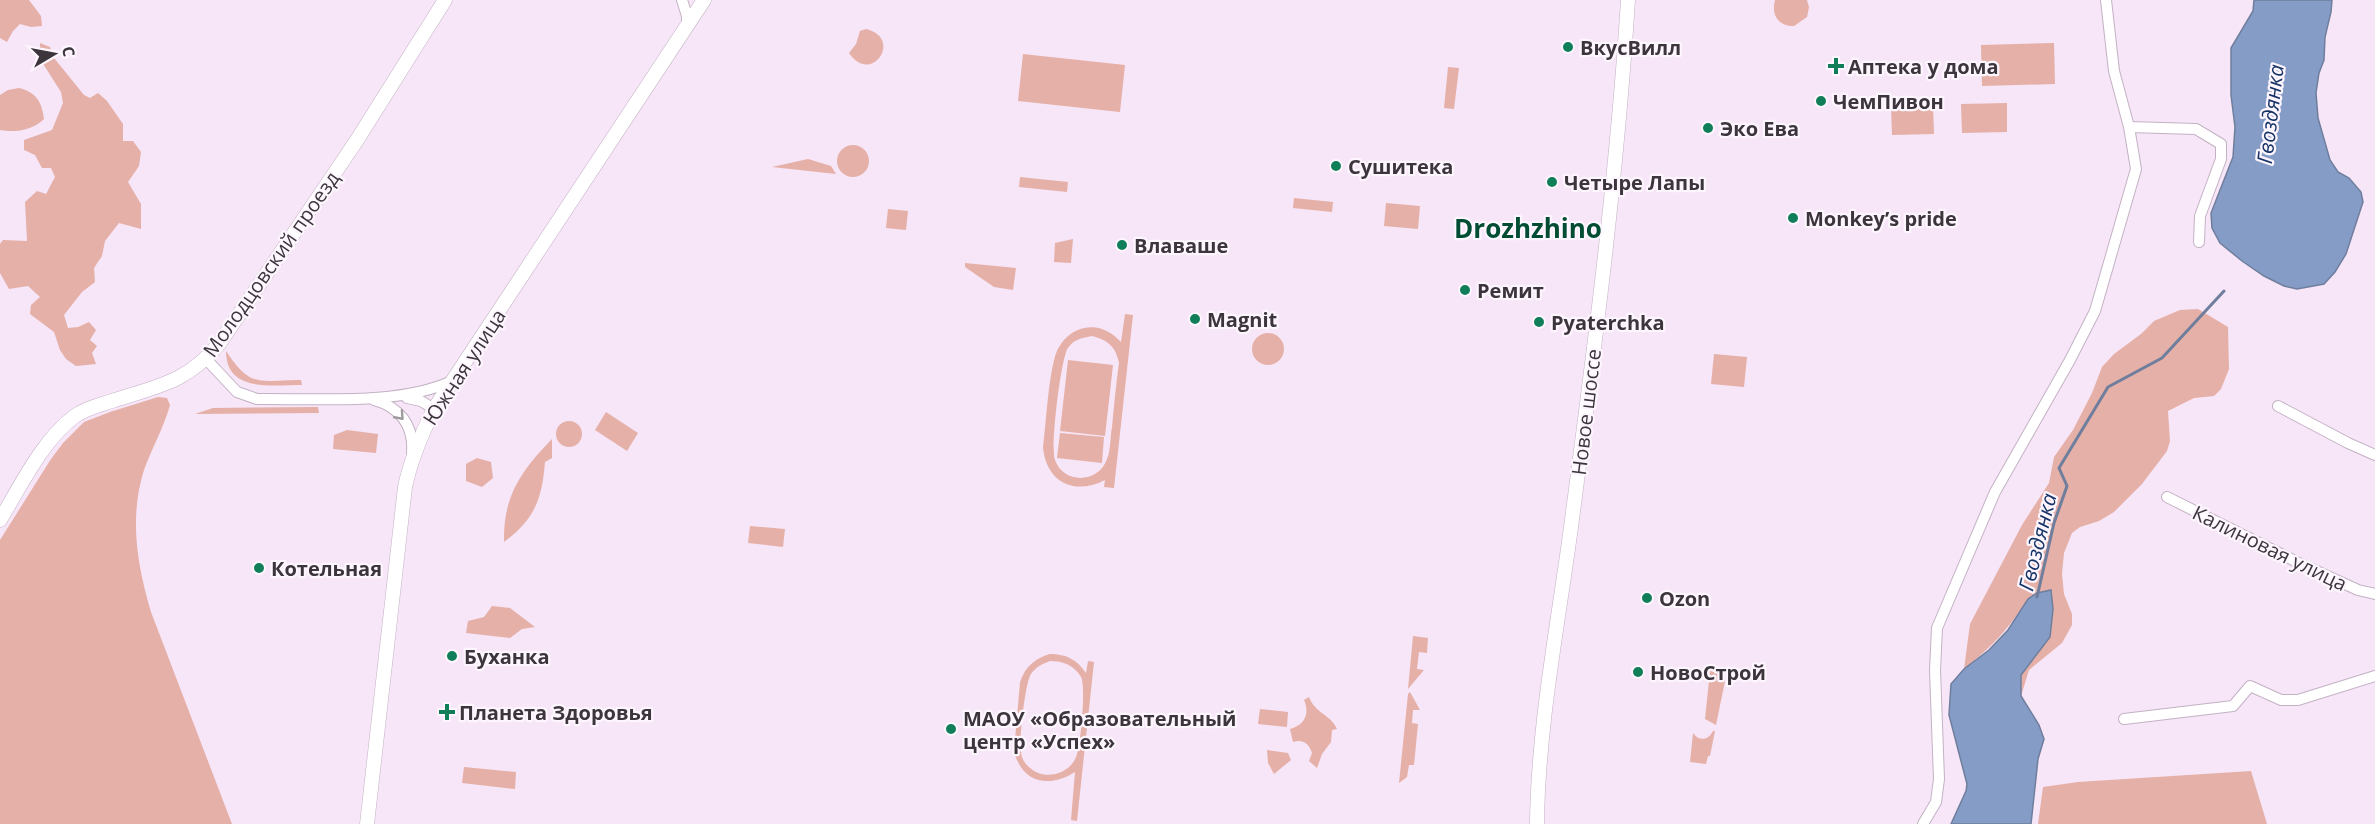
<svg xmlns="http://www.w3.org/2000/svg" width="2375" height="824" font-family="'Open Sans',sans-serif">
  <rect width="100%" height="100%" fill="#f7e5f8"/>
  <path fill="#e5b0a7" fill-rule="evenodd" d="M0,0H29L41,16L42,26L31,27L20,24L13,31L7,42L0,38Z
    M1775,0H1807L1809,7L1807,17L1794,26C1778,26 1771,15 1775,0Z
    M866,29C904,38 871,86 849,53L856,44L860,31Z
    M40,43L50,47L54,58L84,95L90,98L98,93L107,101L123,124V141H133L141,152L139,166L128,182L141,204V229L119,223L105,241L102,256L94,268L95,282L82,292L64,315L68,328L78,327L89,322L96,330L90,340L97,346L92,353L96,364L76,366L66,359L60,350L54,332L30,314L31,305L40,297L28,286L9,289L0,273V244L3,240L27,241L25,202L37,191L46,194L55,177L51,168H42L35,155L24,150V140L52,130L63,103L61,92L40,59Z
    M2054,43L2055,84L1982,86L1981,45Z
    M1023,54L1125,65L1120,112L1018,101Z
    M1448,67L1459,68L1454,109L1444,108Z
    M19,88C36,92 42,102 44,119C33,130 15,133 0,130V95L8,90Z
    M2007,103V132L1962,133L1961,104Z
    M1933,105L1934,134L1892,135L1891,106Z
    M837 161a16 16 0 1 1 32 0a16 16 0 1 1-32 0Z
    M808,159L831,166L836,174L772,167Z
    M1020,177L1068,182L1067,192L1019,187Z
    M1294,198L1333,202L1332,212L1293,208Z
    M1386,203L1420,206L1418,229L1384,226Z
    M888,209L908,211L906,230L886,228Z
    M1073,239L1071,263L1054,262L1055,243Z
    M965,263L1016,268L1013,290L994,287L965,267Z
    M2198,309L2228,327L2229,369L2221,389L2214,396L2194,398L2168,411L2170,441L2167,451L2142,484L2114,512L2099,521L2080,527L2072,533L2064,553L2062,574L2064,594L2072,614V625L2062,643L2029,670L2021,696V675L2050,637L2028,599C2009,628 1992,647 1964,669L1970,624L2022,525L2049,483L2054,457L2073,430L2092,393L2102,367L2114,354L2141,334L2154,321L2180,310Z
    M1125,314L1133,315L1114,488L1104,487L1105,480C1074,496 1046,482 1043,447C1046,426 1049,362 1059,347C1065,337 1074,330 1084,328C1100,325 1111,332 1121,342ZM1092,336C1108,340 1116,347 1119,363C1116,384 1114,406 1112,427C1110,437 1111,449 1107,459C1099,483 1064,485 1055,460C1050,449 1061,357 1068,348C1074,339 1082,338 1092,336Z
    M1252 349a16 16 0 1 1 32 0a16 16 0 1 1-32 0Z
    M226,351C251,389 259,380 301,380L302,385C273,385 226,393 226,351Z
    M1714,354L1747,357L1744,387L1711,384Z
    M1068,360L1113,365L1105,436L1060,431Z
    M158,397L167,398L170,405C164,427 152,448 144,470C129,517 137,565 151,612L232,824H0V540L51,459L63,443L84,422L110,412Z
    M318,407L319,413L195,414L213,408Z
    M606,412L638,433L627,451L595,430Z
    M556 434a13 13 0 1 1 26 0a13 13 0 1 1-26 0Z
    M347,430L378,434L376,453L333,449L334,435Z
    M1060,433L1104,437L1102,463L1057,458Z
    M552,439V458L545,462C542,499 535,519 504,542C503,496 521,471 552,439Z
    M477,458L491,462L493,478L482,487L466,481V464Z
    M750,526L785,529L783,547L748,543Z
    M492,606L510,608L535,627L522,629L510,638L466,633L468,621L484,617Z
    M1413,636L1428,638L1427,653L1419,652L1417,669L1424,670L1408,689Z
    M1050,654C1067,654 1077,660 1086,673L1088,661L1094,662L1077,821L1071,820L1075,772C1050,788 1022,784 1014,751L1020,682C1025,667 1035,658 1050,654ZM1050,661C1063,661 1074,665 1081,677C1086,686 1081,742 1077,754C1072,774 1044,782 1029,767C1024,763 1021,757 1021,751C1019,739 1025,683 1031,674C1036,667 1042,664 1050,661Z
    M1710,671L1720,672L1725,681L1716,725L1705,719Z
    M1410,692L1420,710H1413L1412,723L1418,724L1414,765H1409L1407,777L1399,783L1408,694Z
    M1309,697C1315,713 1331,715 1337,729L1332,730L1331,742L1322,754L1317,768L1309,761L1312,753C1309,743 1302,739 1293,742L1290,729C1305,725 1310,714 1304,700Z
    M1260,709L1288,712L1287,727L1258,724Z
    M1713,731H1715L1710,756H1708L1706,764L1690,762L1693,733C1699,742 1709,740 1713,731Z
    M1267,750L1288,753L1291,760L1274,774L1268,763Z
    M464,767L516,772L515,789L462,783Z
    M2251,771L2267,824H2038L2043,787L2078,782Z"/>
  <path fill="#859dc6" stroke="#6f7e9d" stroke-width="1.5" d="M2254,0H2332L2331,12L2325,37L2324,60L2319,73L2316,93L2318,118L2330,160L2338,172L2349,178L2361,192L2363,202L2346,254L2335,272L2324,284L2297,289L2284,286L2264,276L2242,261L2220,243L2212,228L2211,213L2233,157L2235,127L2231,95V48L2253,11Z
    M2051,590L2053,609L2050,637L2021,675V696L2039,725L2044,739L2038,759L2031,824H1951L1966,791L1967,784L1949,715L1951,684L1964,669L1989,650L2008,630L2028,599L2037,593Z"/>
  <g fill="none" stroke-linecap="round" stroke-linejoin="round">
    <path stroke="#6f7e9d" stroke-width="3" d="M2037,597L2054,523L2067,486L2059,468L2108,387L2162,358L2224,291"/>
    <defs>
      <path id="street" d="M682,0L687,16V27
        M2129,127L2196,129L2221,144V159L2200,216L2199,242
        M206,359L237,392L257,399C317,398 398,406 452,381
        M407,398L421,401L434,409
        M374,400C400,407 414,426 412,452
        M2278,406L2348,443L2375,455
        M2167,497L2299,563L2358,590L2375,594
        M2124,719L2233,706L2250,686L2281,700H2298L2375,676
        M1923,824L1936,802L1939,779L1935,670L1937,628L1995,492L2070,360L2095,311L2136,169L2129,127L2114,71L2106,0"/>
      <path id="secondary" d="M0,520C20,487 43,439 75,416C86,408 100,405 112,401C158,386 186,383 219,344L357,140L445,0
        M367,824L405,487C411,459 421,435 434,409L704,0
        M1537,824C1538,725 1558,625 1571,527C1594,352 1617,176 1628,0"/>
    </defs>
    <use href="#street" stroke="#c3b2c4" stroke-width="12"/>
    <use href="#secondary" stroke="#c3b2c4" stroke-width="15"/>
    <use href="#street" stroke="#fff" stroke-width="10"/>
    <use href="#secondary" stroke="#fff" stroke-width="14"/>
  </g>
  <defs><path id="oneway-chevron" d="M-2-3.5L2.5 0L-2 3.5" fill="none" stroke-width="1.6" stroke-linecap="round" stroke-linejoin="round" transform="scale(1.5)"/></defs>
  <use stroke="#9e9a9e" href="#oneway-chevron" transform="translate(400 416) rotate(48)"/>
  <g fill="#117e5a" stroke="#fef6fe" stroke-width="2">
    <circle cx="1568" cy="47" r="6"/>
    <path d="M1833 57h6v6h6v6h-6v6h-6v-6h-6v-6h6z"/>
    <circle cx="1821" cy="101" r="6"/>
    <circle cx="1708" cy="128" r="6"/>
    <circle cx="1336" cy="166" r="6"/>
    <circle cx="1552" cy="182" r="6"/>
    <circle cx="1793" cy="218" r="6"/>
    <circle cx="1122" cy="245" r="6"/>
    <circle cx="1465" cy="290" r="6"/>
    <circle cx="1195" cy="319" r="6"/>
    <circle cx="1539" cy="322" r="6"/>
    <circle cx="259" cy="568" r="6"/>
    <circle cx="1647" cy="598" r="6"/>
    <circle cx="452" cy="656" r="6"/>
    <circle cx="1638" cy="672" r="6"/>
    <path d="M444 703h6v6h6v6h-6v6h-6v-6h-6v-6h6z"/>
    <circle cx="951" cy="729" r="6"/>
  </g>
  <g text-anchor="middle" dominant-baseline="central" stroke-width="4.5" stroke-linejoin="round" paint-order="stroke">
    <g font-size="20" font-weight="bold" fill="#3c353c" stroke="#fef6fe" text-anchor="start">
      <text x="1580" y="47">ВкусВилл</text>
      <text x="1848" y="66">Аптека у дома</text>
      <text x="1833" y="101">ЧемПивон</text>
      <text x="1720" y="128">Эко Ева</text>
      <text x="1348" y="166">Сушитека</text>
      <text x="1564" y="182">Четыре Лапы</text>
      <text x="1805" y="218">Monkey’s pride</text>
      <text x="1134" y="245">Влаваше</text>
      <text x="1477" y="290">Ремит</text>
      <text x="1207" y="319">Magnit</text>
      <text x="1551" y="322">Pyaterchka</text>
      <text x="271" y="568">Котельная</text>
      <text x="1659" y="598">Ozon</text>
      <text x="464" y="656">Буханка</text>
      <text x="1650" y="672">НовоСтрой</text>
      <text x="459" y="712">Планета Здоровья</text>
      <text x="963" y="718">МАОУ «Образовательный<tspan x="963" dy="23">центр «Успех»</tspan></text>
    </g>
    <g font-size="20" fill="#3c353c" stroke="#fef6fe">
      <text transform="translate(271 264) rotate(-55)">Молодцовский проезд</text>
      <text transform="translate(464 367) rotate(-57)">Южная улица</text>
      <text transform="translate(1586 412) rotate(-83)">Новое шоссе</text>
      <text transform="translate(2270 548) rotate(26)">Калиновая улица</text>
    </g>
    <g font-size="21" font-style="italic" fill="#173467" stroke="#fef6fe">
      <text transform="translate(2270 114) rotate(-83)">Гвоздянка</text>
      <text transform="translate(2037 542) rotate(-76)">Гвоздянка</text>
    </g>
    <g font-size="26" font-weight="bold" fill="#004d34" stroke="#fef6fe">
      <text x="1528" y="228">Drozhzhino</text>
    </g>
  </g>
  <g transform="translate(54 54) rotate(80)" stroke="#fef6fe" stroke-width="4.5" paint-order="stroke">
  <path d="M0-4.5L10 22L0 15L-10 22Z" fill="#3c353c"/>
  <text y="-9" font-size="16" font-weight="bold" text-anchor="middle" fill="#3c353c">С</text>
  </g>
</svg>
